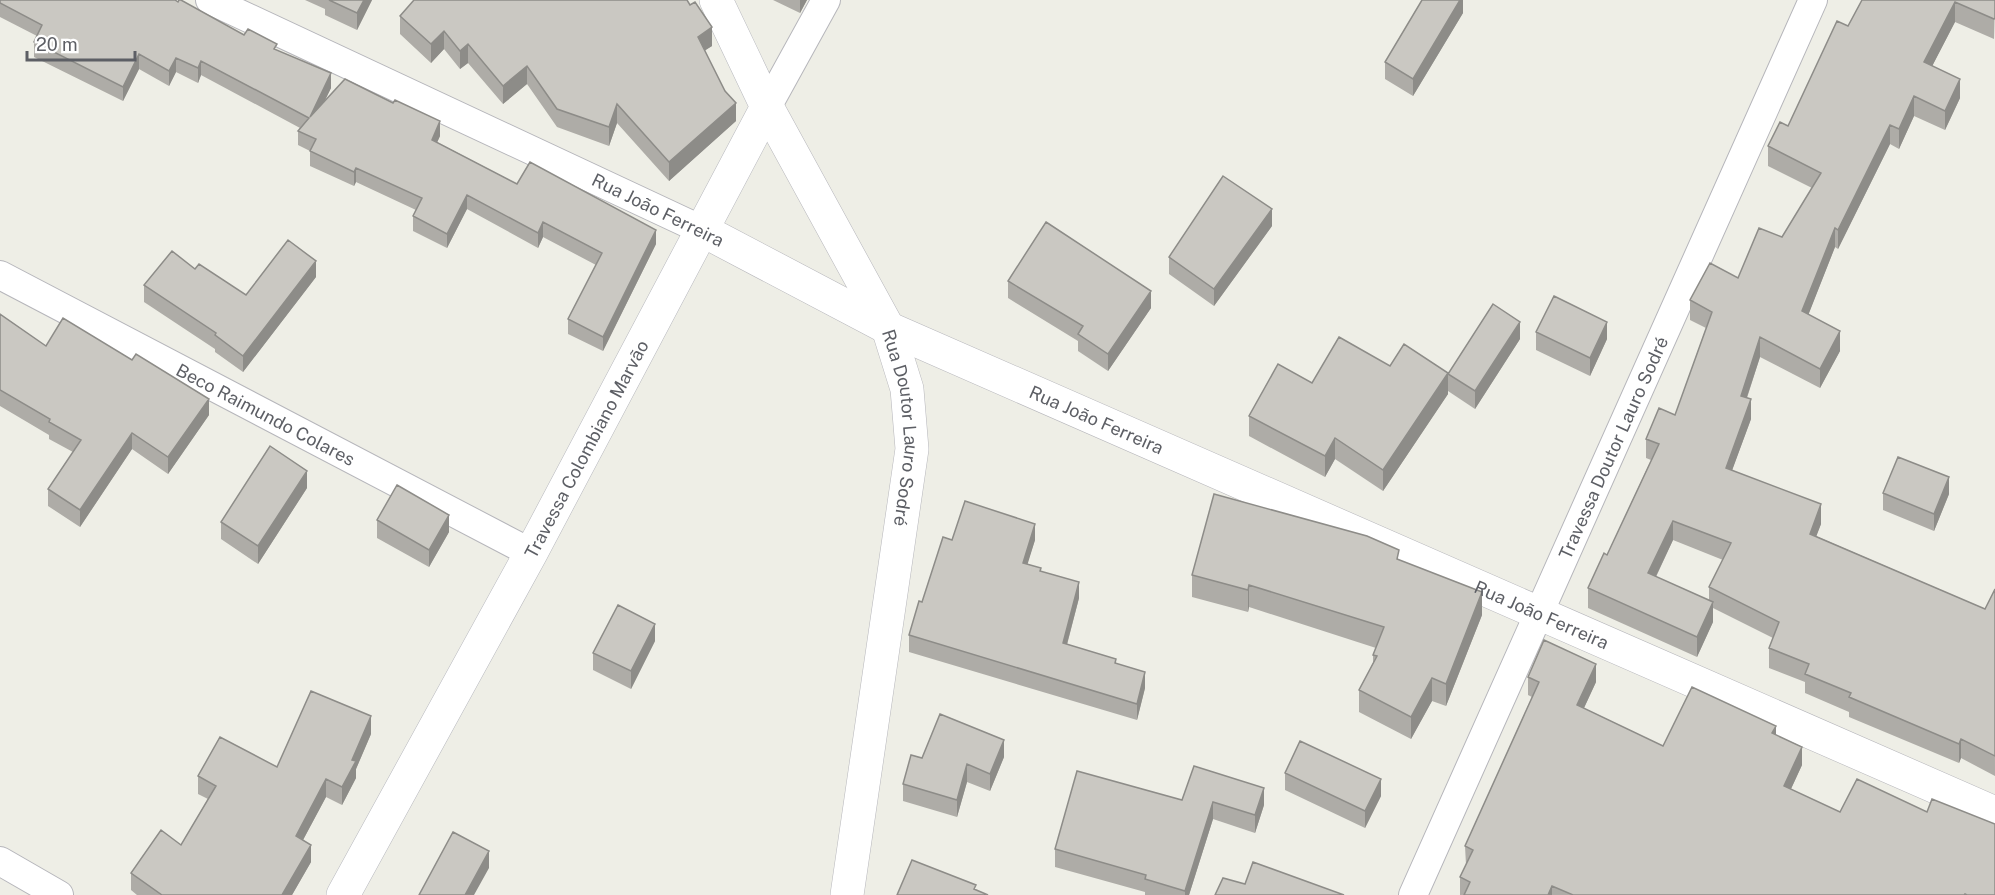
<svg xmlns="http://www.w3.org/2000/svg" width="1995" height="895" font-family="'Public Sans',sans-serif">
  <rect width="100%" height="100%" fill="#eeeee6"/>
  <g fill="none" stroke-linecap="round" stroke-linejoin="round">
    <defs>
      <g id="minor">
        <path d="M210,0L702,230"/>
        <path d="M767,107L826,0"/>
        <path id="s1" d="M0,275L531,553"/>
        <path d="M0,861L59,895"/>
        <path id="s2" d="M1413,895L1813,0"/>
      </g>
      <g id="tertiary">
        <path id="s3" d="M767,107L888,328L907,389L912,449L847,895"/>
        <path id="s4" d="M702,230L888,328L1995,813"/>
      </g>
      <g id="secondary">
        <path id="s5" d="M343,895L531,553L767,107L716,0"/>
      </g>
    </defs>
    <use href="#minor" stroke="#b6b6bb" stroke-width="30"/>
    <use href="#tertiary" stroke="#b6b6bb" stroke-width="34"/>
    <use href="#secondary" stroke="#b7b8be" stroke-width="34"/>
    <use href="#minor" stroke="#fff" stroke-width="28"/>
    <use href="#tertiary" stroke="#fff" stroke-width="33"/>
    <use href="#secondary" stroke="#fff" stroke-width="33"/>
  </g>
  <path fill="#aeaca7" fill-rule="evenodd" d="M0,0L244,35L277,50L331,88L324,102L440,136L437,142L517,184L656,244L603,351L568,334V319L596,265L543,237L538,248L467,209L447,248L413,231V216L416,210L356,182L354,186L310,166V151L298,145V131L300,128L201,75L198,83L176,72L169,86L139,69L123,101L34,57V42L37,36L0,17Z
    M305,0H372L357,30L325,15V9Z
    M773,0H807L800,13Z
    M1463,0V13L1413,96L1385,79V62Z
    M1862,0H1995L1994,39L1955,22L1932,66L1960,98L1945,130L1914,116L1899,149L1890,144L1838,249L1835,247L1808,315L1840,351L1820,388L1760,357L1747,398L1751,419L1732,470L1821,524L1816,536L1985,609L1995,589V776L1961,758L1959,763L1849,717V712L1805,693V682L1769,668V648L1773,638L1713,608V622L1697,657L1588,608V588L1607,555L1651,460L1646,458V439L1675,415L1706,328L1690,320V300L1738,278L1782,237L1812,188L1768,166V146L1788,126L1848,26ZM1673,540L1723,560L1709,587V601L1656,577Z
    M400,16L712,46L705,50L736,121L669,181L617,123L609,146L557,127L527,84L503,104L468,63L460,69L444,49L431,63L400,34Z
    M1272,226L1214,306L1169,274V257Z
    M195,269L246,295L316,277L243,372L215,352V349L144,302V285Z
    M1008,281L1151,308L1108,371L1078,351V341L1008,298Z
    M0,314L46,346L209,415L168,474L132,449L80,527L48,506V489L73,452L49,439V435L0,406Z
    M1536,332L1607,339L1590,376L1536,350Z
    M1520,339L1475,409L1448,391V394L1383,491L1335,459L1325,477L1249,436V416L1312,383L1390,366L1448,373Z
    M307,488L258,564L221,539V522Z
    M1883,493L1949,494L1934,531L1883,510Z
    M377,520L449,532L429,567L377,538Z
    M952,540H1035L1027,564L1041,572L1079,598L1067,645L1116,664L1145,688L1137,720L909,652V635L922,602Z
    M1399,560L1482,615L1446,706L1432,701L1411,739L1359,712V690L1373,663V655L1376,648L1249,607L1248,612L1192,597V575Z
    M655,641L631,689L593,670V653Z
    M1528,677L1596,682L1584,708L1663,746L1776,735L1802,765L1791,789L1995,895H1460V877L1466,865L1465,846L1532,697L1528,695Z
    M371,734L356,769V778L342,805L326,797L303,840L311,862L292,895H137L131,890V873L181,845L208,799L198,794V776L277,767Z
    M1004,757L990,791L967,782L957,817L903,801V784L922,758Z
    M1285,773L1381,796L1365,828L1285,790Z
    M1182,800L1264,805L1255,833L1213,819L1189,895H1145V892L1055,867V849Z"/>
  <path fill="#8d8c88" d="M364,0H372L357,30V13Z
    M800,0H807L800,13Z
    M1460,0H1463V13L1413,96V79Z
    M1955,2V22L1924,82V62Z
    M712,27V46L698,55V37Z
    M444,31V49L431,63V44Z
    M468,44V63L460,69V51Z
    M139,54V69L123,101V87Z
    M176,58V72L169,86V71Z
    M201,61V75L198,83V68Z
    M527,66V84L503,104V86Z
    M331,73V88L310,131V117Z
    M1960,79V98L1945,130V111Z
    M1914,96V116L1899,149V129Z
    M736,103V121L669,181V162Z
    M617,104V123L609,146V127Z
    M440,121V136L432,154V140Z
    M1890,125V144L1838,249V230Z
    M356,168V182L354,186V172Z
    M467,195V209L447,248V234Z
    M1272,209V226L1214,306V289Z
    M543,222V237L538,248V233Z
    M1835,228V247L1802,331V311Z
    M656,230V244L603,351V337Z
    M316,261V277L243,372V356Z
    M1151,291V308L1108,371V354Z
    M1520,322V339L1475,409V391Z
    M1607,322V339L1590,376V358Z
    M1840,331V351L1820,388V369Z
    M1760,337V357L1741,415V396Z
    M1448,373V394L1383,491V470Z
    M209,399V415L168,474V457Z
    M1751,399V419L1726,487V468Z
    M132,433V449L80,527V510Z
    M1335,438V459L1325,477V456Z
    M307,471V488L258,564V546Z
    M1949,477V494L1934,531V514Z
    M1821,504V524L1810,553V534Z
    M449,515V532L429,567V550Z
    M1673,521V540L1648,593V573Z
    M1035,524V540L1023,579V563Z
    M1079,582V598L1063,659V643Z
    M1249,585V607L1248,612V590Z
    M1482,592V615L1446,706V684Z
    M1713,602V622L1697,657V637Z
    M655,624V641L631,689V671Z
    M1596,664V682L1577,723V705Z
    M1145,672V688L1137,720V704Z
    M1432,678V701L1411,739V717Z
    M371,716V734L356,769V778L342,805V787L352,760Z
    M1776,726V744L1772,733Z
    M1961,739V758L1959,763V744Z
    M1004,740V757L990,791V774Z
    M1802,747V765L1784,804V786Z
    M967,764V782L957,817V800Z
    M326,779V797L296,853V836Z
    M1381,779V796L1365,828V811Z
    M1264,788V805L1255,833V815Z
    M1213,802V819L1189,895H1185V891Z
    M311,845V862L292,895H282Z
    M489,851V868L474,895H465Z
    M1552,886V895H1548Z"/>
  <path fill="#cac8c2" stroke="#8d8c88" stroke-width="1.5" d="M0,0H175L178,2L179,0H181L244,35L248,29L277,44L274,49L331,73L310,117L345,79L393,103L395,100L440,121L432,140L517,184L530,162L656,230L603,337L568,319L602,253L543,222L538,233L467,195L447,234L413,216L422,198L356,168L354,172L310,151L316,139L298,131L309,118L201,61L198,68L176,58L169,71L139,54L123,87L34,42L42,25L0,3Z
    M329,0H364L357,13Z
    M414,0H687L690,5L695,2L712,27L698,37L725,91L736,103L669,162L617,104L609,127L557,109L527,66L503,86L468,44L460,51L444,31L431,44L400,16Z
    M1422,0H1460L1413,79L1385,62Z
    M1862,0H1995V18L1994,19L1955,2L1924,62L1960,79L1945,111L1914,96L1899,129L1890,125L1838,230L1835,228L1802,311L1840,331L1820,369L1760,337L1741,396L1751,399L1726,468L1821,504L1810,534L1985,609L1995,589V756L1961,739L1959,744L1849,697L1851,693L1805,674L1809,664L1769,648L1779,622L1709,587L1731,543L1673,521L1648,573L1713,602L1697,637L1588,588L1604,553L1607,555L1659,444L1646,439L1659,408L1675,415L1712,312L1690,300L1710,263L1738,278L1759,228L1782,237L1821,173L1768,146L1780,122L1788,126L1837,21L1848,26Z
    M1223,176L1272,209L1214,289L1169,257Z
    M1046,222L1151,291L1108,354L1078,334L1083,326L1008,281Z
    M288,240L316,261L243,356L215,335L216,333L144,285L172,251L195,269L199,264L246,295Z
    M1554,296L1607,322L1590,358L1536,332Z
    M1493,304L1520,322L1475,391L1448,374Z
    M0,314L46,346L63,318L132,360L136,354L209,399L168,457L132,433L80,510L48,489L81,440L49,422L50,419L0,390Z
    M1339,337L1390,366L1404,344L1448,373L1383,470L1335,438L1325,456L1249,416L1278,364L1312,383Z
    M270,446L307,471L258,546L221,522Z
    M1898,457L1949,477L1934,514L1883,493Z
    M397,485L449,515L429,550L377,520Z
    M1214,494L1367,536L1399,550L1397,559L1482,592L1446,684L1432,678L1411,717L1359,690L1377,656L1373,655L1384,627L1249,585L1248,590L1192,575Z
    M965,501L1035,524L1023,563L1041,568L1040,571L1079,582L1063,643L1116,659L1115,663L1145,672L1137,704L909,635L919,601L922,602L943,537L952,540Z
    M618,605L655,624L631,671L593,653Z
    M1544,640L1596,664L1577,705L1663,746L1692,687L1776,726L1772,733L1802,747L1784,786L1840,812L1857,779L1927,812L1932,799L1995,824V895H1967L1965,894L1964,895H1573L1552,886L1548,895H1464L1470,882L1460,877L1473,850L1465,846L1539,682L1528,677Z
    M311,691L371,716L352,760L356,761L342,787L326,779L296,836L311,845L282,895H162L131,873L161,830L181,845L216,786L198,776L220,737L277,767Z
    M940,714L1004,740L990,774L967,764L957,800L903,784L911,755L922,758Z
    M1300,741L1381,779L1365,811L1285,773Z
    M1194,766L1264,788L1255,815L1213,802L1185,891L1145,879L1146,875L1055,849L1077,771L1182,800Z
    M453,832L489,851L465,895H419Z
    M912,860L976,885L974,889L988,895H897Z
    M1253,862L1344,895H1215L1223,878L1245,884Z"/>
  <g text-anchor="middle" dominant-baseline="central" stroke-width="5" stroke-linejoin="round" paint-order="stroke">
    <g font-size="18" fill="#5d5f65" stroke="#fff">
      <text transform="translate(658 210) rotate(26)">Rua João Ferreira</text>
      <text stroke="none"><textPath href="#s1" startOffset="300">Beco Raimundo Colares</textPath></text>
      <text stroke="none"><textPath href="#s4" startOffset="438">Rua João Ferreira</textPath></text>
      <text stroke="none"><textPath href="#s3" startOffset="354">Rua Doutor Lauro Sodré</textPath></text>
      <text stroke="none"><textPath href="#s2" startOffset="490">Travessa Doutor Lauro Sodré</textPath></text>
      <text stroke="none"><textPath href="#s5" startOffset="508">Travessa Colombiano Marvão</textPath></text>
      <text stroke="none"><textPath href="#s4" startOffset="924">Rua João Ferreira</textPath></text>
    </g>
  </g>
  <path d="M27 51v9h108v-9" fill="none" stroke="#5d5f65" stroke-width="3"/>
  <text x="36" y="51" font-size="18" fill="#5d5f65" stroke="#ffffff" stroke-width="4.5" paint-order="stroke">20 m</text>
</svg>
